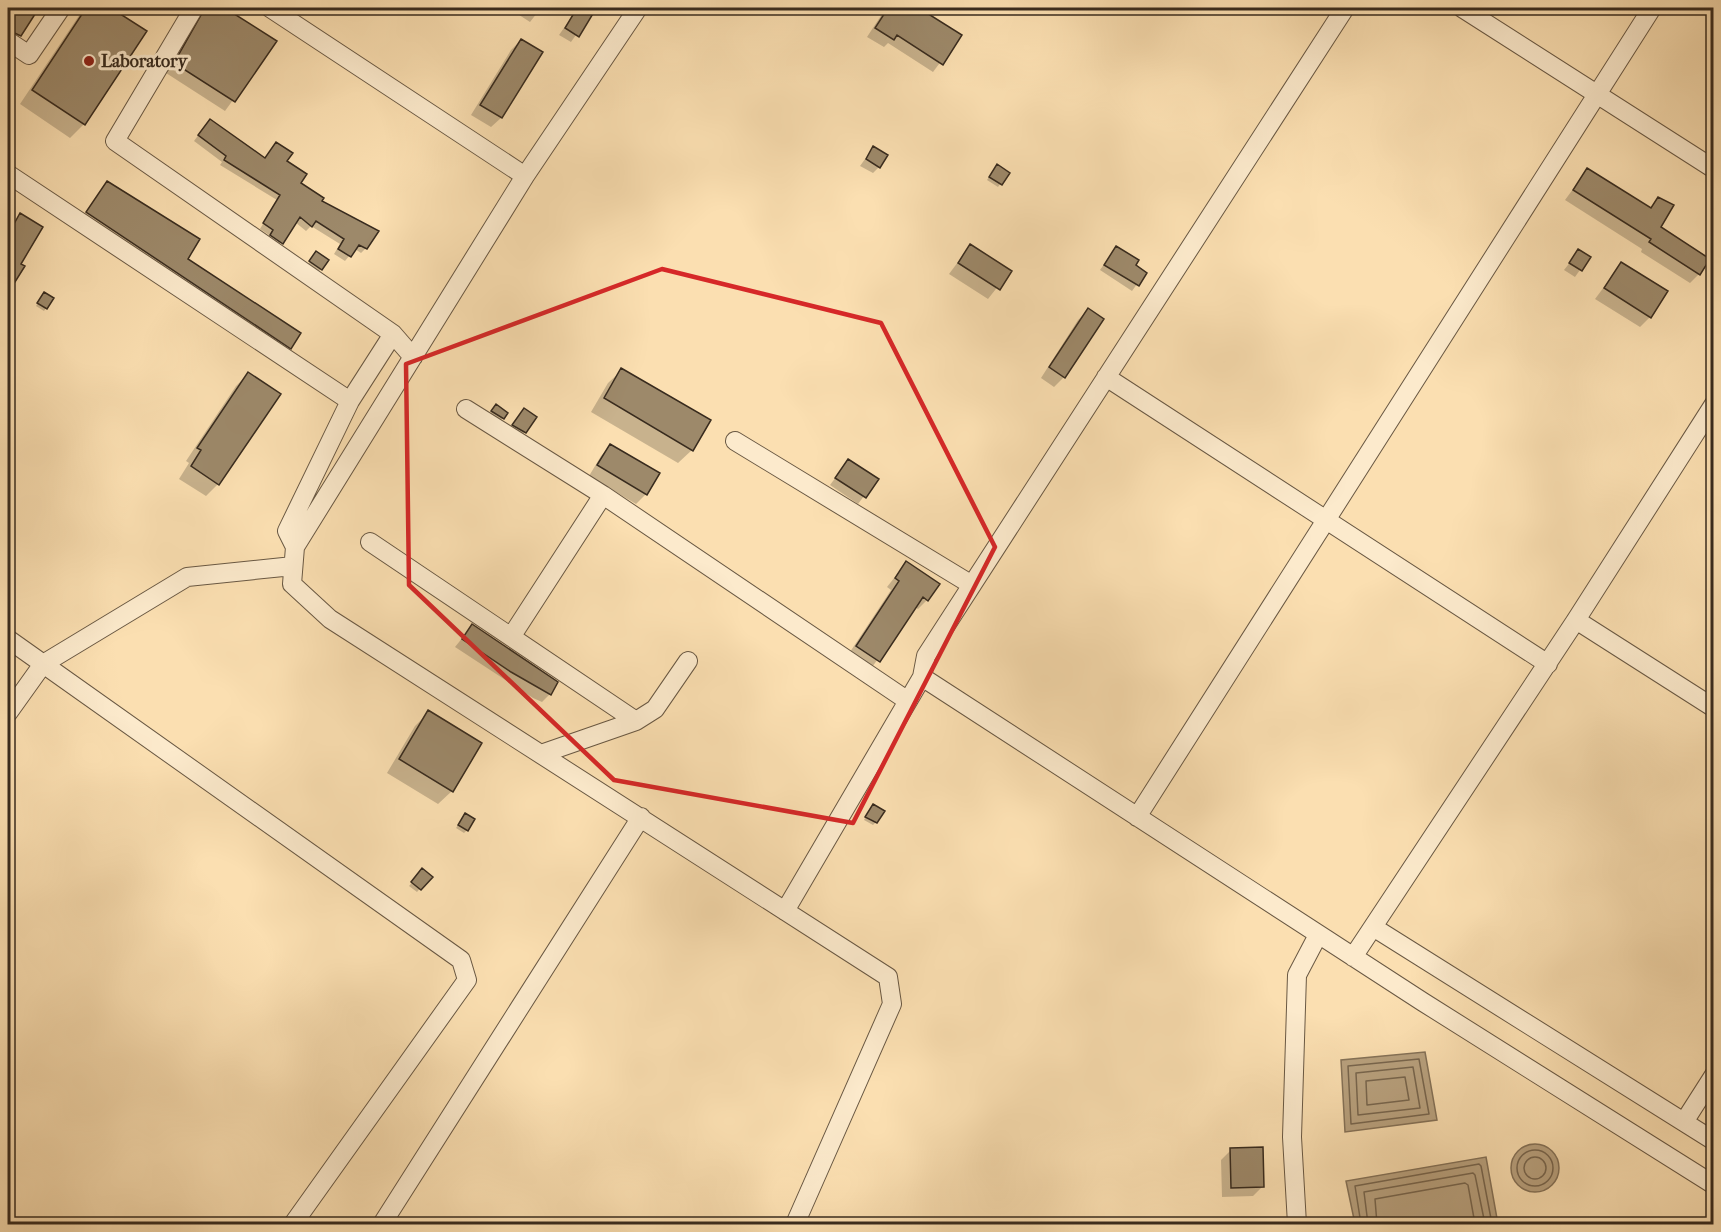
<svg xmlns="http://www.w3.org/2000/svg" width="1721" height="1232" font-family="'IM FELL French Canon',serif">
  <rect width="100%" height="100%" fill="#fbdfb1"/>
  <filter id="stains"><feTurbulence type="fractalNoise" baseFrequency=".00333" numOctaves="4"/><feColorMatrix values="0 0 0 0 .2 0 0 0 0 .09 0 0 0 0 .02 0 0 0 .5 -.17"/></filter>
  <radialGradient id="worn" r=".72"><stop offset=".6" stop-color="#630" stop-opacity="0"/><stop offset="1" stop-color="#630" stop-opacity=".3"/></radialGradient>
  <path fill="#b9a27f" stroke="#857258" stroke-width="1.5" d="M1425,1052L1437,1120L1345,1132L1341,1060Z
    M1511 1168a24 24 0 1 1 48 0a24 24 0 1 1-48 0Z
    M1486,1157L1498,1224H1355L1346,1181Z"/>
  <path fill="#0003" d="M8,8H38L20,35L8,48Z
    M84,8H108L145,32L84,124L70,138L20,104Z
    M201,8H223L275,42L225,111L166,73L195,24L196,15Z
    M515,8H541L530,22L513,11Z
    M578,8H585L592,12L571,42L559,35Z
    M886,8H919L960,36L933,72L888,43L884,47L867,37Z
    M521,40L540,52L501,118L491,127L471,115L511,50Z
    M205,126L264,159L276,144L299,183L366,248L361,253L355,249L345,261L334,254L340,244L311,226L306,231L295,222L277,248L266,240L269,235L260,229L277,200L220,165L222,162L194,141Z
    M873,148L879,167L873,173L860,166Z
    M994,169L1008,173L998,187L987,180Z
    M1587,170L1649,209L1658,199L1659,228L1699,274L1690,283L1641,252L1642,249L1565,200Z
    M107,183L186,260L290,348L282,356L79,222Z
    M21,215L19,264L14,281L8,288V233Z
    M970,246L1010,271L988,299L949,274Z
    M1116,247L1134,266L1145,273L1132,291L1100,270Z
    M1579,251L1589,257L1575,277L1564,270Z
    M313,256L321,269L319,271L308,264Z
    M1622,263L1650,317L1640,327L1595,299Z
    M42,296L46,308L44,311L36,306Z
    M1088,310L1064,377L1054,387L1041,378L1078,320Z
    M622,370L692,450L678,463L591,412L608,383Z
    M248,374L218,484L206,496L179,479L189,463L186,461L236,386Z
    M493,409L506,413L500,421L489,415Z
    M524,410L535,418L519,439L507,432Z
    M610,446L646,494L636,504L589,476L601,456Z
    M848,461L877,479L858,504L830,485Z
    M906,563L927,600L918,609L915,607L870,670L848,655L891,590L887,587Z
    M472,626L550,694L542,702L533,698L455,647Z
    M429,712L452,791L438,804L387,773L415,726Z
    M871,808L876,822L873,825L864,820Z
    M463,817L467,830L464,833L456,828Z
    M420,873L430,877L417,892L409,886Z
    M1231,1150L1263,1186L1253,1196L1222,1197L1221,1160Z"/>
  <g fill="none" stroke-linecap="round" stroke-linejoin="round">
    <path stroke="#78664e" stroke-width="1.5" d="M1419,1059L1429,1114L1351,1124L1348,1066Z
      M1413,1067L1420,1108L1358,1115L1356,1073Z
      M1405,1077L1409,1100L1367,1105L1366,1081Z
      M1517 1168a18 18 0 1 1 36 0a18 18 0 1 1-36 0Z
      M1524 1168a11 11 0 1 1 22 0a11 11 0 1 1-22 0Z
      M1361,1224L1355,1186L1479,1164L1481,1166L1492,1224
      M1368,1224L1364,1192L1473,1173L1475,1175L1485,1224
      M1377,1224L1375,1199L1465,1183L1468,1185L1475,1224"/>
  </g>
  <path fill="#9d896a" stroke="#382b1e" stroke-width="1.5" d="M8,8H39L21,36L8,30Z
    M86,8H111L147,31L85,125L32,90Z
    M205,8H225L277,41L235,102L174,63Z
    M577,8H588L594,12L579,37L565,28Z
    M888,8H919L962,35L943,65L897,35L894,40L875,28Z
    M521,39L543,52L502,118L480,105Z
    M210,119L265,158L276,142L293,153L287,161L307,174L301,183L324,198L322,201L379,231L367,249L359,245L351,257L338,249L344,239L316,221L312,227L300,217L283,244L270,235L273,230L263,223L280,195L224,160L226,156L198,135Z
    M873,146L888,155L880,168L866,159Z
    M997,164L1010,173L1002,185L989,177Z
    M1587,168L1651,208L1658,197L1674,205L1661,227L1710,259L1700,275L1649,242L1651,239L1573,190Z
    M107,181L200,239L188,259L301,333L291,349L86,212Z
    M20,213L43,227L21,264L25,266L15,282L8,278V235Z
    M970,244L1012,271L1000,290L958,263Z
    M1116,246L1139,260L1136,265L1147,273L1139,286L1104,265Z
    M1578,249L1591,257L1582,271L1569,263Z
    M316,251L329,260L322,270L309,261Z
    M1621,262L1668,291L1651,318L1604,288Z
    M44,292L54,298L47,309L37,303Z
    M1088,308L1104,319L1065,378L1049,367Z
    M621,368L711,420L693,451L604,398Z
    M248,372L281,394L219,485L191,466L201,450L197,448Z
    M496,404L508,413L504,419L491,411Z
    M524,408L537,417L526,433L512,425Z
    M610,444L660,473L647,495L597,465Z
    M848,459L879,479L866,498L835,478Z
    M906,561L940,584L928,601L923,597L880,662L856,646L899,581L895,578Z
    M472,624L558,682L551,695L511,672L462,639Z
    M428,710L482,743L453,792L399,759Z
    M873,804L885,811L877,823L865,817Z
    M465,813L475,819L468,831L458,825Z
    M422,868L433,877L421,890L411,882Z
    M1263,1147L1264,1187L1231,1188L1230,1148Z"/>
  <g fill="none" stroke-linecap="round" stroke-linejoin="round">
    <defs>
      <path id="minor" d="M194,8L115,141L393,334L413,357
        M270,8L525,176
        M638,8L525,176L295,547L292,584L330,619L888,977L892,1004L795,1224
        M1462,8L1714,169
        M8,41L29,55L61,8
        M8,174L350,401L287,531L295,547
        M1106,377L1548,664
        M350,401L393,334
        M466,409L603,495L908,701
        M735,441L972,585
        M370,542L636,721
        M1576,620L1714,708
        M511,637L603,495
        M8,639L461,960L467,980L293,1224
        M922,677L926,656L1345,8
        M8,713L43,664L187,577L293,566
        M541,754L636,721L655,709L688,661
        M1137,817L1652,8
        M785,911L922,677L1423,1002L1714,1185
        M1373,927L1714,1141
        M1353,957L1576,620L1714,404
        M1684,1122L1714,1075
        M382,1224L641,817
        M1297,1224L1292,1137L1297,975L1318,935"/>
    </defs>
    <use href="#minor" stroke="#695843" stroke-width="20"/>
    <use href="#minor" stroke="#fceacc" stroke-width="18"/>
  </g>
  <path fill="none" stroke="#d62828" stroke-width="4.5" stroke-linejoin="round" d="M662,269L881,323L995,547L853,823L614,780L409,585L406,364Z"/>
  <circle fill="#8f2418" stroke="#fceacc" stroke-width="2" cx="89" cy="61" r="6"/>
  <g text-anchor="middle" dominant-baseline="central" stroke-width="6" stroke-linejoin="round" paint-order="stroke">
    <g font-size="18" font-weight="bold" fill="#382b1e" stroke="#fceacc" text-anchor="start">
      <text x="101" y="61">Laboratory</text>
    </g>
  </g>
  <rect width="1721" height="1232" fill="none" stroke="#fbdfb1" stroke-width="30"/>
  <rect x="9" y="9" width="1703" height="1214" fill="none" stroke="#382b1e" stroke-width="3"/>
  <rect x="15" y="15" width="1691" height="1202" fill="none" stroke="#382b1e" stroke-width="1.5"/>
  <rect width="100%" height="100%" filter="url(#stains)"/>
  <rect width="100%" height="100%" fill="url(#worn)"/>
</svg>
